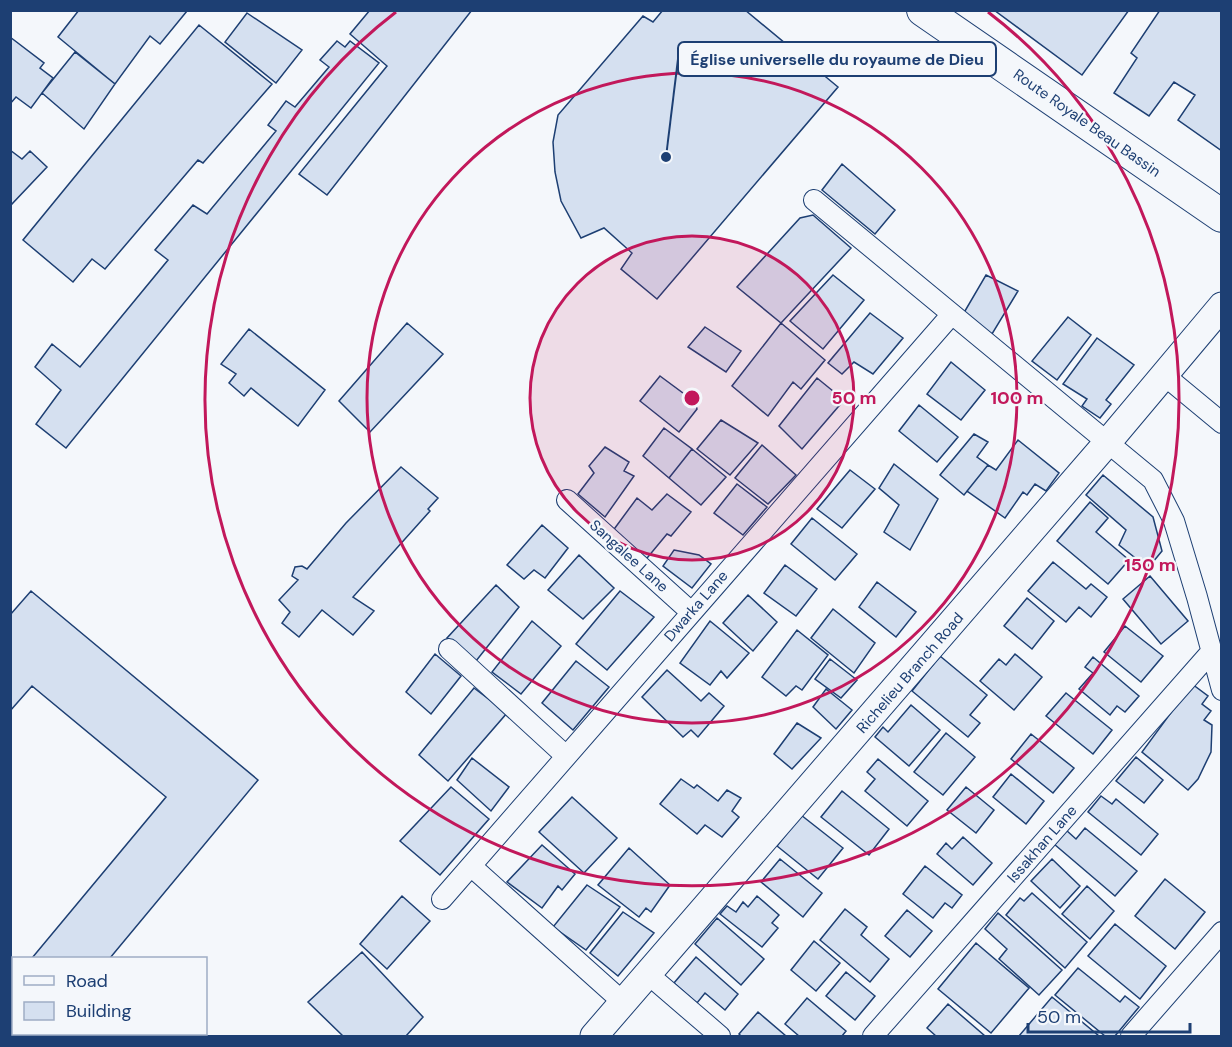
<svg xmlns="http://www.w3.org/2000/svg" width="1232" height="1047" font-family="'DM Sans',sans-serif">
  <rect width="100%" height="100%" fill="#f4f7fb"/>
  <path fill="#d5e0f0" stroke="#1d3f73" stroke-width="1.5" d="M79,10H186L187,11L160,44L150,36L115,84L58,37Z
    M370,10H472L327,195L299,174L387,66L350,34Z
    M663,10H745L838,87L657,299L621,269L632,253L604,228L581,238L561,201L555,172L553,142L558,115L643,16L653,22Z
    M994,10H1129L1082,75Z
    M1160,10H1222V151L1178,120L1195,95L1174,82L1149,116L1114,93L1137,58L1131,53Z
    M247,13L302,50L276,83L225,42Z
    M199,25L272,84L203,163L198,160L105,269L92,259L73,282L23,240Z
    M10,37L44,63L40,68L53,78L31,108L16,97L10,104Z
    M337,41L345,47L350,41L379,63L66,448L36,424L61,390L35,367L52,344L80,367L168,260L155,250L193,205L207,214L276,131L268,125L286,101L295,107L329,67L320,60Z
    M75,52L115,84L84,129L42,93Z
    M10,150L22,159L30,151L47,167L10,206Z
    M842,164L895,210L875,234L822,190Z
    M813,215L851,248L781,323L737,287L800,218Z
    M833,275L864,300L823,349L790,321Z
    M986,275L1018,291L992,334L962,316Z
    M870,313L903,338L873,374L854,362L842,374L828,363Z
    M1068,317L1091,335L1057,380L1032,361Z
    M407,323L443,354L370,432L339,401Z
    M781,323L825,360L801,389L793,382L768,416L732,386Z
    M705,327L741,351L726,372L688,347Z
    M249,329L325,390L298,426L251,388L244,396L229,383L236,374L221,364Z
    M1097,338L1134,365L1106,400L1111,404L1100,418L1082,406L1087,399L1063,384Z
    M951,362L985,390L961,420L927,394Z
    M660,376L695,402L697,409L679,432L640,401Z
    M817,378L844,400L802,449L779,426Z
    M919,405L958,437L937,462L899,431Z
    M721,420L758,443L730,475L697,449Z
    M664,428L692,449L669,478L643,456Z
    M974,434L988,442L977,457L988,465L964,495L940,475Z
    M1018,440L1059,473L1046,491L1035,484L1027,495L1023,492L1005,518L967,491L988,465L996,470Z
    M762,445L796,475L768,504L735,478Z
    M605,447L629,462L624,471L634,476L605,517L578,494L594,473L589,466Z
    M692,449L726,477L701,505L669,478Z
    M894,464L938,499L910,550L884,532L899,505L879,488Z
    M401,467L438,498L428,509L430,511L353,597L374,611L353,635L322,610L299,637L282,623L290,612L279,600L298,580L292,576L295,567L302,566L307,569L346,523Z
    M850,470L875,489L842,528L817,509Z
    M1103,475L1153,517L1162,551L1148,568L1119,545L1126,530L1086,495Z
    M737,484L767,507L743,535L714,513Z
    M667,494L691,512L671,536L667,534L643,563L612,532L637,498L652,510Z
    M1090,502L1108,518L1096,532L1129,560L1108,584L1057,541Z
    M812,518L857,554L835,580L791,544Z
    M542,525L568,548L545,578L534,570L524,579L507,565Z
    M674,550L699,555L711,564L692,588L663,566Z
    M579,555L614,588L583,619L548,590Z
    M1053,562L1086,589L1091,584L1107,597L1091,617L1079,607L1066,622L1028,591Z
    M785,565L817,589L796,616L764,593Z
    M1150,576L1188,621L1161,644L1123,599Z
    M877,582L916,612L896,637L859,607Z
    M496,585L519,607L476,661L447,638Z
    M31,591L258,780L110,958H32L166,797L32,686L10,711V615Z
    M620,591L654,617L607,670L576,644Z
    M748,595L777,622L753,651L723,623Z
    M1027,598L1054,621L1032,649L1004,626Z
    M833,609L875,643L854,673L811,638Z
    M532,621L561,646L521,694L492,672Z
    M710,621L749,653L727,678L721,671L710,685L680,663Z
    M1125,626L1163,656L1141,682L1104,652Z
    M797,630L828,655L802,690L796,686L786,696L762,677Z
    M435,654L461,676L431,714L406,692Z
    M1015,654L1042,677L1014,710L980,681L999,659L1006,665Z
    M940,656L987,695L970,715L980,723L968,737L912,691Z
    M1093,657L1139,696L1125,712L1117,706L1110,715L1079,689L1093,673L1085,667Z
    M830,659L857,680L841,698L815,679Z
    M576,661L609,687L573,730L542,703Z
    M667,670L701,701L709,693L724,706L698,737L691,730L683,737L642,697Z
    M1192,684L1208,696L1202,704L1211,711L1204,720L1212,725L1211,752L1198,779L1188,790L1142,752Z
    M474,688L507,713L448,781L419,755Z
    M826,689L852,710L836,729L813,707Z
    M1066,693L1112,730L1093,754L1046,716Z
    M911,705L940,730L909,766L875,737L883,727L888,732Z
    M797,723L821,738L792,769L774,754Z
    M946,733L975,757L943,795L914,772Z
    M1031,734L1074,768L1053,793L1011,759Z
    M1136,757L1163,780L1144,803L1116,781Z
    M472,758L509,787L491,811L457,780Z
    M878,759L928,801L907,826L865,791L875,779L867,772Z
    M1011,774L1044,801L1026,824L993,797Z
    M681,779L694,788L697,785L718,801L727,790L741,798L732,811L739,817L722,837L705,825L697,834L660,804Z
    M451,787L489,819L440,875L400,841Z
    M966,787L994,810L976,833L947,810Z
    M842,791L889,829L869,855L821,817Z
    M1101,796L1112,804L1116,799L1158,834L1141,855L1088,812Z
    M572,797L617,838L584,873L539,832Z
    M801,815L843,848L818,879L777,846Z
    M1085,828L1137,871L1115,896L1054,844L1066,830L1076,839Z
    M963,837L992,863L973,885L937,854L946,843L952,849Z
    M542,845L575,874L562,890L558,886L542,908L507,882Z
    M629,848L670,885L651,912L646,908L639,917L598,885Z
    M780,859L822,893L803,917L761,882Z
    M1052,859L1080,886L1060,908L1031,881Z
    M925,866L962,895L952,908L945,903L933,918L903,894Z
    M1165,879L1205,912L1175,949L1135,916Z
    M587,885L620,907L586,950L553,927Z
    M1087,886L1114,911L1090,939L1062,914Z
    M1032,893L1087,942L1065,968L1006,915L1020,898L1024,901Z
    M402,896L430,921L387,969L360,944Z
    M757,896L779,915L772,923L778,928L762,947L720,914L727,906L736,912L743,902L748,907Z
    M845,909L867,927L861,935L889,959L870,982L820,940Z
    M907,910L932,931L910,957L885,936Z
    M623,912L654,933L618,976L590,953Z
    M998,913L1062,970L1039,995L999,959L1007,949L985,929Z
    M717,918L764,959L741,985L695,944Z
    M1115,924L1166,966L1140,999L1088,956Z
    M814,941L840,963L816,991L791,970Z
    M976,943L1029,988L991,1033L938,989Z
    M362,952L423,1017L406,1036H343L308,1002Z
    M696,957L738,994L725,1010L705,993L697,1003L674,983Z
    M1078,968L1120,1002L1125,996L1139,1007L1115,1036H1105L1055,995Z
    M846,972L875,996L855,1020L826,996Z
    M1052,997L1099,1036H1019Z
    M807,998L846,1031L842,1036H799L785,1024Z
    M948,1004L985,1036H936L927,1028Z
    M758,1012L786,1036H741L739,1034Z"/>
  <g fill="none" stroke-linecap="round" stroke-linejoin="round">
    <defs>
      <path id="minor" d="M814,200L1153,480L1174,521L1197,597L1222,690
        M1164,375L1222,423
        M567,500L691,612
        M449,649L566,756
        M471,866L624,1003
        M442,899L952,314
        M649,975L720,1036
        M10,1020L14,1024
        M873,1036L1211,652
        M1131,1036L1222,932"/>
      <path id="secondary" d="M594,1036L1107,443L1222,306"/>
      <path id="primary" d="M923,10L1222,216"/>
    </defs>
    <use href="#minor" stroke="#1d3f73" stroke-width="22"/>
    <use href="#secondary" stroke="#1d3f73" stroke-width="29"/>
    <use href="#primary" stroke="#1d3f73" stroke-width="34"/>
    <use href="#minor" stroke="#f4f7fb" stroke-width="20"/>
    <use href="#secondary" stroke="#f4f7fb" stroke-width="27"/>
    <use href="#primary" stroke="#f4f7fb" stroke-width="32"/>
  </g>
  <circle cx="692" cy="398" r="162" fill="#c2185b" fill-opacity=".12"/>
  <g fill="none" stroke="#c2185b" stroke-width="3">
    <circle cx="692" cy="398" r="162"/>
    <circle cx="692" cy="398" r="325"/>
    <path d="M988 12A487 487 0 1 1 396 12"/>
  </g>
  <g text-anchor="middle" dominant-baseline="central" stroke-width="4.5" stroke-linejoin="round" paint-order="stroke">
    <g font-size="15" fill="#1d3f73" stroke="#f4f7fb">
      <text transform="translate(1087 123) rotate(35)">Route Royale Beau Bassin</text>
      <text transform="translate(629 556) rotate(42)">Sangalee Lane</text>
      <text transform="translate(696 606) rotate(-49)">Dwarka Lane</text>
      <text transform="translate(910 673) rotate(-49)">Richelieu Branch Road</text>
      <text transform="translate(1042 844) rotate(-49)">Issakhan Lane</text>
    </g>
  </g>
  <circle cx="692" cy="398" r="9" fill="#c2185b" stroke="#f4f7fb" stroke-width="3"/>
  <g font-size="18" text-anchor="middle" font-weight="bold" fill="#c2185b" stroke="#f4f7fb" stroke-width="4.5" stroke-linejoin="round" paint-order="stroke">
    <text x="854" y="404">50 m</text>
    <text x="1017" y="404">100 m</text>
    <text x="1150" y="571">150 m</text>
  </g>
  <path fill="none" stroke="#1d3f73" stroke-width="2" d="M666 157L678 59"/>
  <circle fill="#1d3f73" stroke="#f4f7fb" stroke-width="2" cx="666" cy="157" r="6"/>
  <rect fill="#f4f7fb" stroke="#1d3f73" stroke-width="2" x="678" y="42" width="318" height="34" rx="6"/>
  <g font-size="16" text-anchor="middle" font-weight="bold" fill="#1d3f73">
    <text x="837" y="65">Église universelle du royaume de Dieu</text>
  </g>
  <rect width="1232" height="1047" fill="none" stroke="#1d3f73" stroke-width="24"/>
  <rect x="12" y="957" width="195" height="78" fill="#f4f7fb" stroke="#9eadc5" stroke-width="1.5"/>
  <rect x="24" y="976" width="30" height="9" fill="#f4f7fb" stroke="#9eadc5" stroke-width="1.5"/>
  <text x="66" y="987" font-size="18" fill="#1d3f73">Road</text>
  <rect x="24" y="1002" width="30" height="18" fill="#d5e0f0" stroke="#9eadc5" stroke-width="1.5"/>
  <text x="66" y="1017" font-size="18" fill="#1d3f73">Building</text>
  <path d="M1028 1023v9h162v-9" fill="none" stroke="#1d3f73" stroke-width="3"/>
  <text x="1037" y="1023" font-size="18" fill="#1d3f73" stroke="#f4f7fb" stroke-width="4.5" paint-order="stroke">50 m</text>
</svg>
